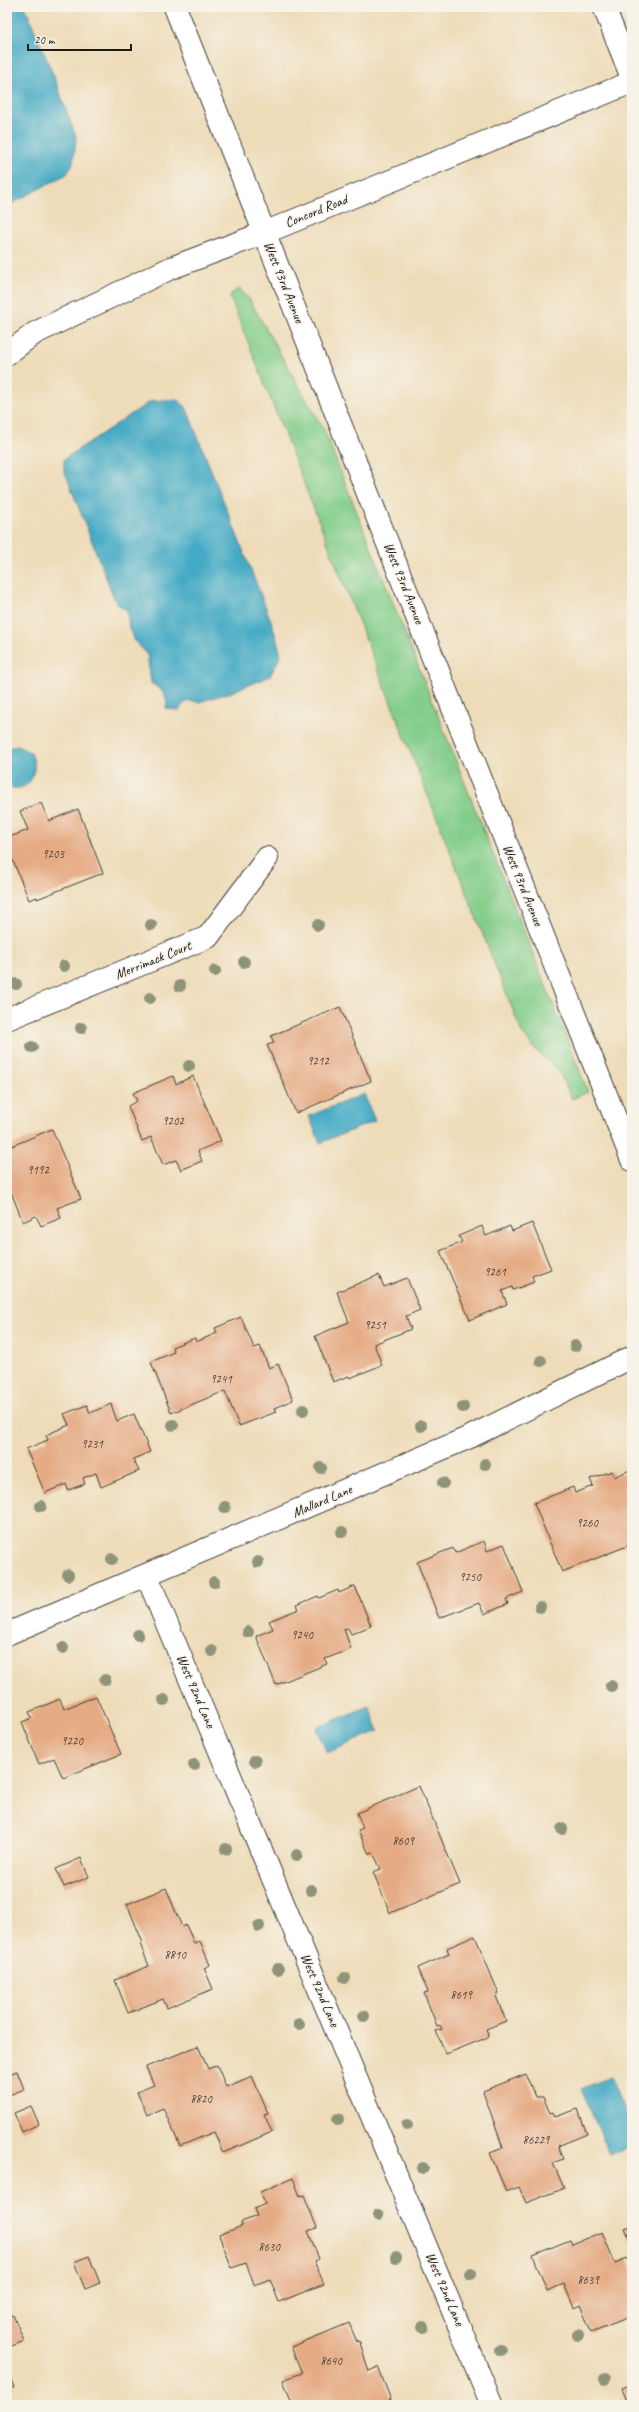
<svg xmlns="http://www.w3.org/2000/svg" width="639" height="2412" font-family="Caveat,sans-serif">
  <rect width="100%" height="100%" fill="#f7f3e8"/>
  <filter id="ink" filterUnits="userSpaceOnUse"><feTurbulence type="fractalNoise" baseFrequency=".025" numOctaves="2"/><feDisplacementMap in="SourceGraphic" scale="8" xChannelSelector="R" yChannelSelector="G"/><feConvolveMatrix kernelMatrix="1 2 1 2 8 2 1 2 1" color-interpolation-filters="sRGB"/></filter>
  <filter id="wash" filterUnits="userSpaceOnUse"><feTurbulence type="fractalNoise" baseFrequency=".012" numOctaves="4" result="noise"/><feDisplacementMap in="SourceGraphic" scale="16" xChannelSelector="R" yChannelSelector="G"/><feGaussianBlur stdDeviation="0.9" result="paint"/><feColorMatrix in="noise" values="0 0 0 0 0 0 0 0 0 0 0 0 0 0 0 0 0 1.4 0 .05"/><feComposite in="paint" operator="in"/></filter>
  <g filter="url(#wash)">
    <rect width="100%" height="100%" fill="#eedcb9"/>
    <path fill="#82cd8a" stroke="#4f7453" d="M240,289L249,299L324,430L588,1092L572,1099L560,1073L535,1049L522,1033L230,297L232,293Z"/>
    <path fill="#45aac5" stroke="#306370" d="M7,7H25L55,79L76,137L75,149L73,163L67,174L7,206Z
      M177,399L186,407L272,623L281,655L270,676L229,693L199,702L189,701L183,704L179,711L166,708C169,695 161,690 151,683L147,654L134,640L129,628L127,611L116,603L64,470V459L151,401Z
      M18,746L31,753C40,772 30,794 7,787V748Z
      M364,1094L375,1121L320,1143L309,1116Z
      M369,1706L379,1731L327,1753L316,1728Z
      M610,2077L632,2128V2145L610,2155L581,2089Z"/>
    <g id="blocks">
      <path fill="#e5ab84" d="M41,803L49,821L78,809L103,873L37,899V897L29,900L7,846V838L28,830L20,811Z
        M340,1007L371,1081L296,1113L267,1045L274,1043L271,1036Z
        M173,1076L176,1084L193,1076L221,1141L198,1151L202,1161L181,1170L176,1160L163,1165L151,1137L142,1141L128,1106L137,1101L133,1093Z
        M52,1129L81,1199L57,1208L61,1218L41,1226L36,1216L23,1222L11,1192L7,1193V1148Z
        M532,1223L551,1269L532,1276L534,1282L513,1290L512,1287L502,1291L507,1304L470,1320L440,1251L462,1242L459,1236L482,1226L486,1236L510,1226L512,1231Z
        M379,1275L384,1287L407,1278L420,1310L406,1316L411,1329L374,1344L382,1365L350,1378L349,1376L333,1382L315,1336L349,1322L337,1292Z
        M241,1317L254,1348L260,1346L269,1368L278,1364L293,1400L274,1408L276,1412L239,1426L225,1391L171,1413L151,1362L174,1352L172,1347L195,1338L196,1342L217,1333L215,1328Z
        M111,1404L117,1421L134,1414L150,1452L133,1459L139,1471L101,1487L96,1473L83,1478L85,1484L68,1490L66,1484L45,1493L26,1449L48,1440L46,1435L69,1425L64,1414L87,1405L90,1413Z
        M632,1469V1544L562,1572L534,1503L573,1487L575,1493L593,1486L590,1479L612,1471L614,1477Z
        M484,1541L487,1551L504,1544L523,1592L506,1599L508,1604L484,1614L479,1603L439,1618L417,1562L453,1548L455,1553Z
        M355,1586L371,1626L351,1634L348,1628L344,1629L351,1649L325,1659L327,1664L276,1685L256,1636L273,1629L269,1621L299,1609L297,1605L318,1596L319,1598L338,1590L339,1593Z
        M96,1696L121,1754L63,1778L54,1758L39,1764L22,1722L32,1718L29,1712L60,1699L64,1709Z
        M419,1786L460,1884L390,1913L373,1872L381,1869L373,1853L369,1854L358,1830L363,1828L357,1813Z
        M81,1858L89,1877L64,1887L56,1869Z
        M166,1888L182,1927L186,1925L194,1943L200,1941L210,1965L204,1968L213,1989L167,2008L163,1999L128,2013L115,1980L149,1966L140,1944L143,1943L127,1904Z
        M475,1936L499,1994L496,1996L506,2021L486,2029L489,2036L486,2038L446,2054L436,2031L442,2029L440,2025L437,2026L424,1993L428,1992L418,1968L449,1954L447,1948Z
        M198,2046L208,2069L217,2065L226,2087L252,2076L268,2113L264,2114L272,2132L223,2153L214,2132L180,2146L163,2108L147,2115L137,2092L154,2085L146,2067Z
        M17,2071L24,2089L7,2096V2075Z
        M526,2074L535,2097H543L550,2113L553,2112L555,2117L578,2109L587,2134L558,2146L563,2159L553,2163L564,2188L526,2203L519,2187L506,2192L490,2153L503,2148L483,2091Z
        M31,2106L39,2124L22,2132L14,2113Z
        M293,2178L300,2196L304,2195L317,2228L308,2231L319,2259L314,2261L324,2284L279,2302L270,2279L254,2285L246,2263L232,2268L219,2235L242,2226L241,2222L257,2216L254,2209L265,2204L260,2192Z
        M632,2225V2245L625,2228Z
        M602,2232L615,2263L627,2258L632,2270V2289L630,2290L632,2316L591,2332L580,2305L574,2308L564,2284L547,2291L533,2255L570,2240L572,2244Z
        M89,2256L100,2283L85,2289L74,2262Z
        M13,2315L24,2341L7,2348V2317Z
        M349,2323L357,2342L359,2341L369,2371L378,2367L391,2400L389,2401L391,2405H293L283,2380L302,2373L291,2347Z
        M7,2371L14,2387L7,2390Z
        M632,2384V2405H629L622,2388Z"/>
    </g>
  </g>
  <g filter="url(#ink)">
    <use href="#blocks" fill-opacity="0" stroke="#3c3934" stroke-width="1"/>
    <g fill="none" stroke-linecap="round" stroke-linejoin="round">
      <defs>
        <path id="minor" d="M604,7L632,78
          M7,354L35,333L171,268L264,233L632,82
          M7,1019L208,937L267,858
          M147,1576L492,2405
          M7,1634L470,1437L632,1357"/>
        <path id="tertiary" d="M175,7L632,1160"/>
      </defs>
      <use href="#minor" stroke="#3c3934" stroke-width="24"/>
      <use href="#tertiary" stroke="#3c3934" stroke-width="24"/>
      <use href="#minor" stroke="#fff" stroke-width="22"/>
      <use href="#tertiary" stroke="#fff" stroke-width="22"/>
    </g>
    <g fill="#8e9478">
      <circle cx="151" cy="925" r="6"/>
      <circle cx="318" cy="925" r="6"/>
      <circle cx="244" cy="962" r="6"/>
      <circle cx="64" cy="966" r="6"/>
      <circle cx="215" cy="971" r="6"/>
      <circle cx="16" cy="984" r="6"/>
      <circle cx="180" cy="986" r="6"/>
      <circle cx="150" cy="998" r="6"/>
      <circle cx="81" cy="1028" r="6"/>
      <circle cx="32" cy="1047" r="6"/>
      <circle cx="189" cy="1066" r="6"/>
      <circle cx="575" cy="1346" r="6"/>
      <circle cx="541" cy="1361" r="6"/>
      <circle cx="463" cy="1407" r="6"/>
      <circle cx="303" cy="1410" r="6"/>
      <circle cx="173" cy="1425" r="6"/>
      <circle cx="421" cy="1426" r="6"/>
      <circle cx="485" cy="1464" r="6"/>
      <circle cx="321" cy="1468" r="6"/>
      <circle cx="443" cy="1483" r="6"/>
      <circle cx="41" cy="1506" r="6"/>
      <circle cx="225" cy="1507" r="6"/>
      <circle cx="342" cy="1532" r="6"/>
      <circle cx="112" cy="1559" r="6"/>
      <circle cx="258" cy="1562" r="6"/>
      <circle cx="68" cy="1575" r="6"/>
      <circle cx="214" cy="1582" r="6"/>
      <circle cx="540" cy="1607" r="6"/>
      <circle cx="248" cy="1632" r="6"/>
      <circle cx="138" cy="1635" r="6"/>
      <circle cx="63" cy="1648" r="6"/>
      <circle cx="212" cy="1651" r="6"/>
      <circle cx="105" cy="1680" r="6"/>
      <circle cx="611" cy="1686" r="6"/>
      <circle cx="164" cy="1700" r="6"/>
      <circle cx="255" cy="1761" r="6"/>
      <circle cx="194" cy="1765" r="6"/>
      <circle cx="562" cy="1829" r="6"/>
      <circle cx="226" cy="1849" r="6"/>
      <circle cx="297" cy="1855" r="6"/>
      <circle cx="311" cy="1890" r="6"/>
      <circle cx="259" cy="1926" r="6"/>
      <circle cx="278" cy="1969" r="6"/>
      <circle cx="345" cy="1978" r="6"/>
      <circle cx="364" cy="2016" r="6"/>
      <circle cx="299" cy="2024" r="6"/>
      <circle cx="338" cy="2119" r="6"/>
      <circle cx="407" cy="2125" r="6"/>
      <circle cx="423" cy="2168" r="6"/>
      <circle cx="378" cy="2215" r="6"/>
      <circle cx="396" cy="2257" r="6"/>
      <circle cx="471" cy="2274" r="6"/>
      <circle cx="423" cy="2327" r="6"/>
      <circle cx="578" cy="2335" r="6"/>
      <circle cx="501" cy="2350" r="6"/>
      <circle cx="605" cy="2379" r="6"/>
    </g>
  </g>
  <g text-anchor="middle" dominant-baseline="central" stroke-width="3" stroke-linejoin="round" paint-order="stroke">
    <g font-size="12" fill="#4e4036">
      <text x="53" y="854">9203</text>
      <text x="318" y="1061">9212</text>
      <text x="173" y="1121">9202</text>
      <text x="38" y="1170">9192</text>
      <text x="495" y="1272">9261</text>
      <text x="375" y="1325">9251</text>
      <text x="221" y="1379">9241</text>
      <text x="92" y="1444">9231</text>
      <text x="587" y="1523">9260</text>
      <text x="470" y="1577">9250</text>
      <text x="302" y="1635">9240</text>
      <text x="72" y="1741">9220</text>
      <text x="403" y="1841">8609</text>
      <text x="175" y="1955">8810</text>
      <text x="461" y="1995">8619</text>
      <text x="201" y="2099">8820</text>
      <text x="536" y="2140">86229</text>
      <text x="269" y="2247">8630</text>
      <text x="588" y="2280">8639</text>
      <text x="331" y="2361">8640</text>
    </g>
    <g font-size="14" fill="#1c1c1c" stroke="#f7f3e8">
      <text transform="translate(316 211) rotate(-22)">Concord Road</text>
      <text transform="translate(284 282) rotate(68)">West 93rd Avenue</text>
      <text transform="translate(404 583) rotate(68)">West 93rd Avenue</text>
      <text transform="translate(523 885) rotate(68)">West 93rd Avenue</text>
      <text transform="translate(153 960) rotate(-22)">Merrimack Court</text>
      <text transform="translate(322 1501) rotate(-23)">Mallard Lane</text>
      <text transform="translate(196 1691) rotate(67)">West 92nd Lane</text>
      <text transform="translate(320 1990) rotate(67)">West 92nd Lane</text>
      <text transform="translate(445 2289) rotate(67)">West 92nd Lane</text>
    </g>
  </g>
  <rect width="639" height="2412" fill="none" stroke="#f7f3e8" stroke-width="24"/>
  <path d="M28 44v6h103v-6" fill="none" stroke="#1c1c1c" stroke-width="2"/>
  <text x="34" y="44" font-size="12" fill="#1c1c1c" stroke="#f7f3e8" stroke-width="3" paint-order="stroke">20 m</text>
</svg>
